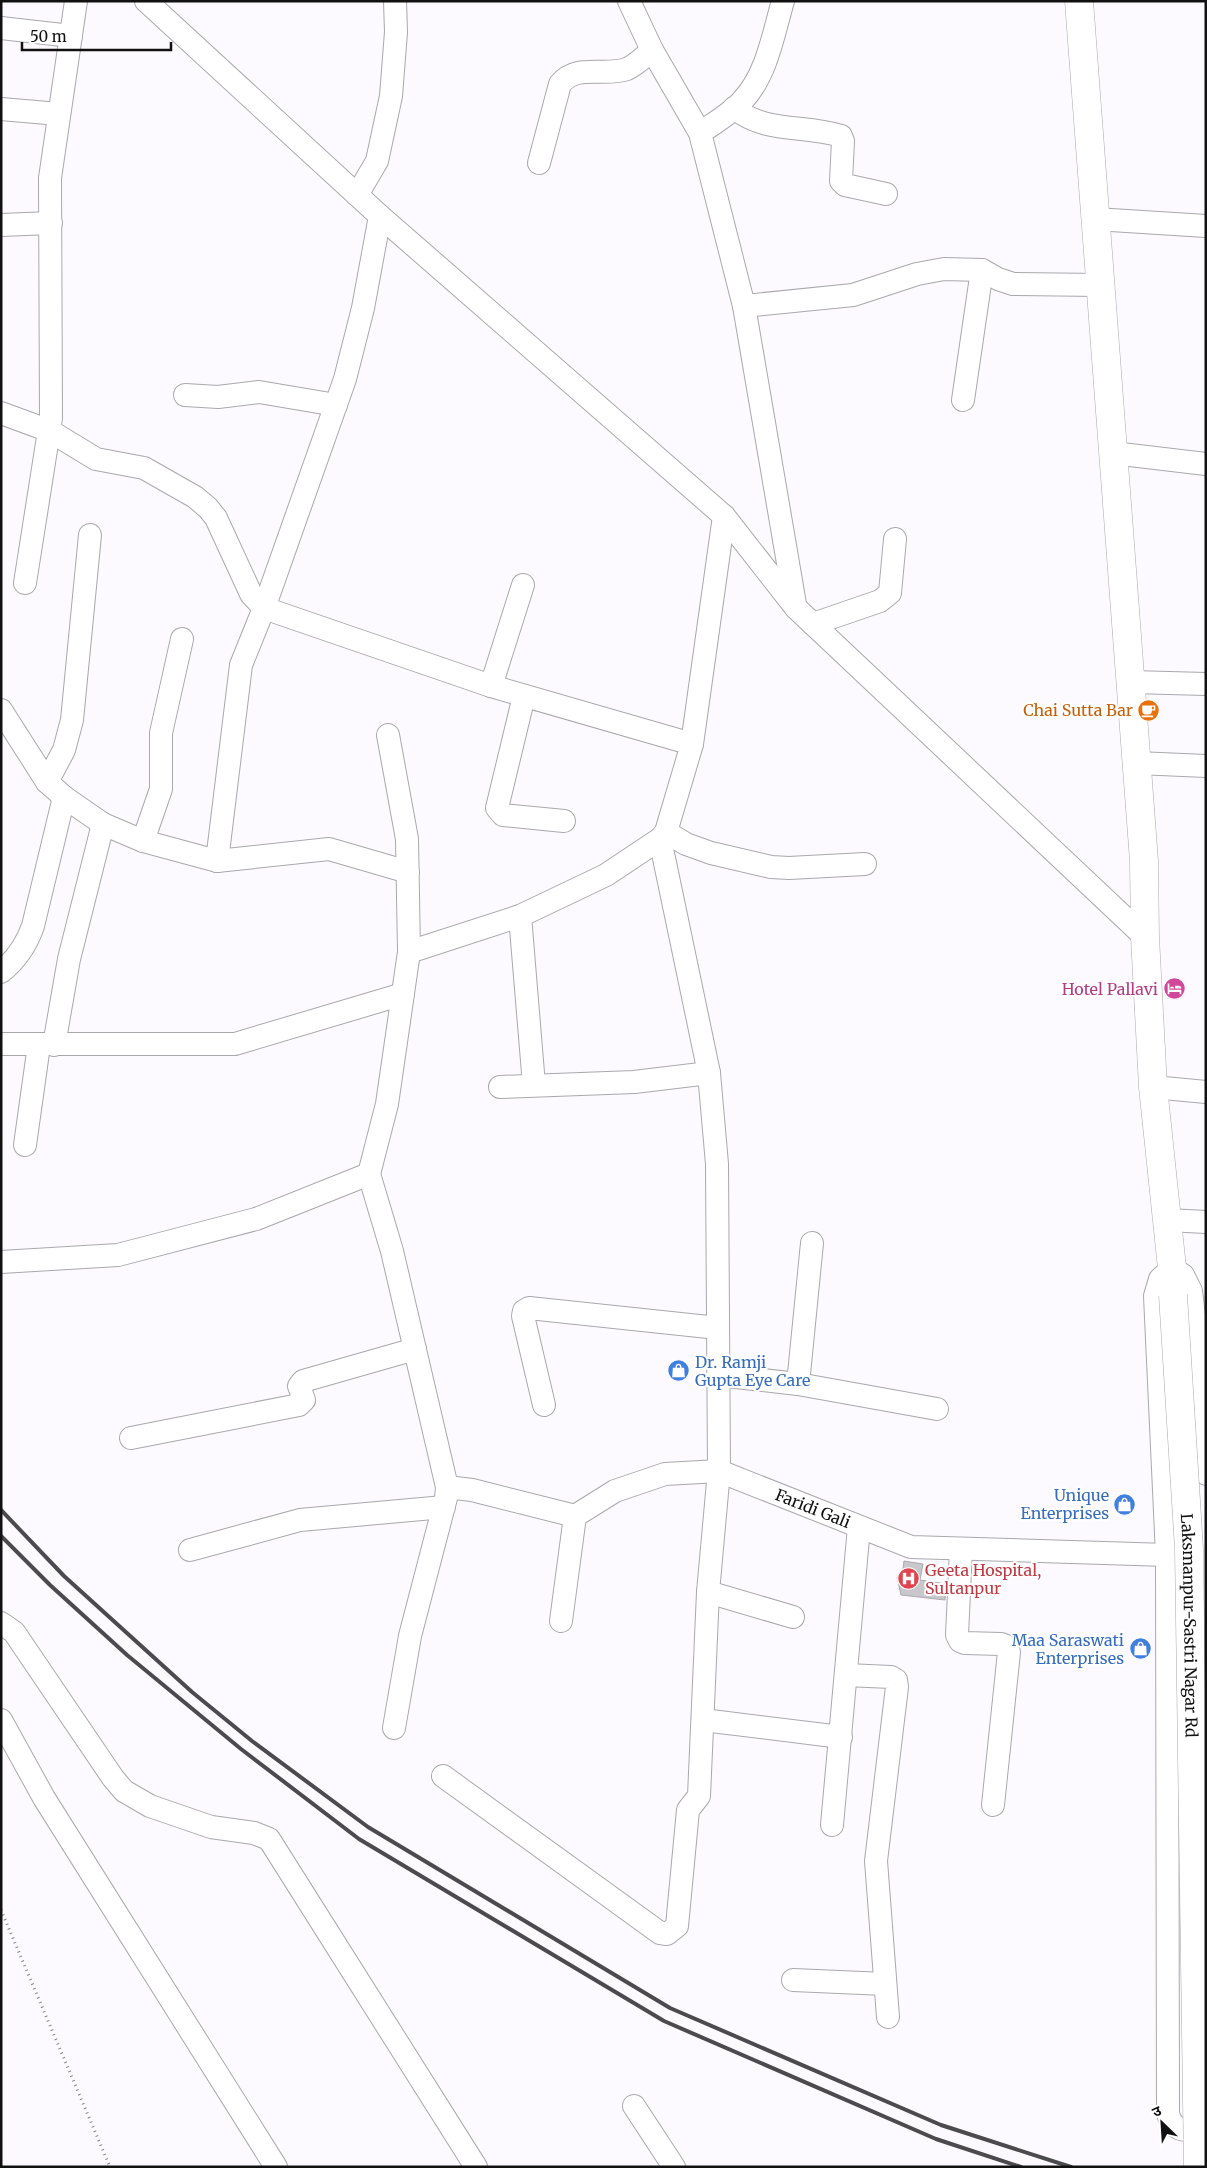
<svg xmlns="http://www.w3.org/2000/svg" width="1207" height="2168" font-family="Merriweather,'Noto Sans Devanagari',serif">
  <rect width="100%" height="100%" fill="#fcfaff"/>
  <path fill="#c8c7cb" stroke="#aaa9ad" d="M904,1561L923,1564L920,1580L946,1584L945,1600L901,1595L897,1577H902Z"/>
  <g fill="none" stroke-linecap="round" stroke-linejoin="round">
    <defs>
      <g id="street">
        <path d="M146,1L380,216L724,516L796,608L1145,937"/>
        <path d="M629,1L652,50L700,133L744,306L795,604"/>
        <path d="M1,28L71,36"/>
        <path d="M734,108C766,134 804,124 841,136L843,141L841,181L845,185L886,194"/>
        <path d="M1,109L59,114"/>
        <path d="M700,133C714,123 732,113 743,100C767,74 773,35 783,1"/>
        <path d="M539,163L560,84C577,63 604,77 627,69C636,65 644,57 652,50"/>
        <path d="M357,195L377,161L391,96L396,32L395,1"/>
        <path d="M1095,219L1206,226"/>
        <path d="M1,225L51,223"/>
        <path d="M744,306L853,295L917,274L944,269L982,270L998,279L1013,284L1100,285"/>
        <path d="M185,395L218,397L259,392L336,405"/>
        <path d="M963,400L982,270"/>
        <path d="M1,413L50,431L96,459L144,468L195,497L208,508L216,518L251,594L264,608L491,686L692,744"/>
        <path d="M1113,453L1206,464"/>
        <path d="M25,583L51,418L50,178L76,1"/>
        <path d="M813,624L880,601L890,593L895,539"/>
        <path d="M1131,682L1206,684"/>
        <path d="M491,686L523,585"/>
        <path d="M524,696L497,808L503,815L564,821"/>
        <path d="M1,710L47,782L64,797L103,824L143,841L217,861L329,849L408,872"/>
        <path d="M1137,763L1206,766"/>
        <path d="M47,782L64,750L72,720L90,535"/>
        <path d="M666,832L686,844L711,853L771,867L789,868L865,864"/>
        <path d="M143,841L161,789V733L182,639"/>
        <path d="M217,861L241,665L264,608L345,379L363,308L380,216"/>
        <path d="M520,916L534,1085"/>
        <path d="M409,952L520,916L606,875L660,839L666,832L692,744L724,516"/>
        <path d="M1,972C16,960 27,943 33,926L64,797"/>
        <path d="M1,1044H235L403,994"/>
        <path d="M54,1045L69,959L103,824"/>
        <path d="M500,1087L634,1082L709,1073"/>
        <path d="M1153,1087L1206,1092"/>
        <path d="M25,1145L39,1045"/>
        <path d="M369,1174L392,1251L447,1487L446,1498L410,1636L394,1728"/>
        <path d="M1167,1220L1206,1222"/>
        <path d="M1,1262L118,1255L256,1219L369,1174L387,1104L409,952L407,839L388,735"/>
        <path d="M718,1375L798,1384L937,1409"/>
        <path d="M798,1384L812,1243"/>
        <path d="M544,1405L523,1316L524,1311L529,1308L718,1328"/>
        <path d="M131,1438L299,1405L304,1400L299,1386L303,1381L415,1349"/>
        <path d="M1206,1474L1197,1339L1191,1291L1183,1275L1172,1268L1160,1279L1155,1296L1167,1555L1168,2114C1174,2134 1188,2130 1206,2131"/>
        <path d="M447,1487L472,1490L575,1516"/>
        <path d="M961,1549L957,1635L960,1641L965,1643L1001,1644L1006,1646L1009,1652L993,1805"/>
        <path d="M190,1550L300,1520L444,1507"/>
        <path d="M708,1592L793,1617"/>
        <path id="s1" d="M561,1621L575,1516L615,1491L665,1474L719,1471L911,1547L1167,1555"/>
        <path d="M1,1623L14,1632L113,1778L124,1791L150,1806L211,1827L254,1833L269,1839L476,2167"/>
        <path d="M846,1675L891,1677L896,1680L897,1687L876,1861L888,2017"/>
        <path d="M1,1720L44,1798L276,2167"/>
        <path d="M703,1720L841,1737"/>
        <path d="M443,1776L660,1933L667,1934L677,1926L688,1810L699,1796L708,1592L719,1471L717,1164L709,1073L660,839"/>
        <path d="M832,1825L859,1527"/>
        <path d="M793,1980L885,1984"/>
        <path d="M634,2106L674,2167"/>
      </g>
      <path id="secondary" d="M1079,1L1144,861L1145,937L1153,1087L1172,1268L1173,1295"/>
    </defs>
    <use href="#street" stroke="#a9a8ac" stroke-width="24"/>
    <use href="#secondary" stroke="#a9a8ac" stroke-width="29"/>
    <path stroke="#848386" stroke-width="3" stroke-dasharray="1 4" stroke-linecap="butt" d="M1,1910L110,2167"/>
    <use href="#street" stroke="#fff" stroke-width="22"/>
    <use href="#secondary" stroke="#fff" stroke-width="28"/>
    <path stroke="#4b4b4d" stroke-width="4" d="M1,1510L64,1576L192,1692L252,1741L368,1827L670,2008L941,2125L1071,2167
      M1,1536L50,1585L127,1655L241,1749L359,1839L664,2021L936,2139L1021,2167"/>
    <defs>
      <g id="secondary-bridge">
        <path id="s2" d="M1173,1295L1189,1549L1198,2167"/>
      </g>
    </defs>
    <use href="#secondary-bridge" stroke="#a9a8ac" stroke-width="29" stroke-linecap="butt"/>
    <use href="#secondary-bridge" stroke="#fff" stroke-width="28"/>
  </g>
  <defs>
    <symbol id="cafe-disc" viewBox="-11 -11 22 22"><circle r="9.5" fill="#e8710a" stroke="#fff"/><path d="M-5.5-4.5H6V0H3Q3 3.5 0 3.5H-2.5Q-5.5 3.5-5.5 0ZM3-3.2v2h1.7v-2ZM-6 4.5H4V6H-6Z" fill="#fff"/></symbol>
    <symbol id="hotel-disc" viewBox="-11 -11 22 22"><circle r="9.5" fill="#d1479c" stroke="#fff"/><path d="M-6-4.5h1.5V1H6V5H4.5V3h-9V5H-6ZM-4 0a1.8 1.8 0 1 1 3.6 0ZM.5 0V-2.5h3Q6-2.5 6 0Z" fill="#fff"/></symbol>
    <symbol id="shop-disc" viewBox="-11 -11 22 22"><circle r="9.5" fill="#3f7fe0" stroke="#fff"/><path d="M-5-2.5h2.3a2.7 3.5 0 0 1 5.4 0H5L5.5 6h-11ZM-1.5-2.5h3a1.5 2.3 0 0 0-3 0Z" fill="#fff"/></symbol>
    <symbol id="hospital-disc" viewBox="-11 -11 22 22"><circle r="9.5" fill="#e0444e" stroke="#fff"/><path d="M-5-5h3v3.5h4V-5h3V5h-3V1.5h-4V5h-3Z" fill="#fff"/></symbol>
  </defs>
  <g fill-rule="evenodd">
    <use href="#cafe-disc" x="1136" y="698" width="25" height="25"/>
    <use href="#hotel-disc" x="1162" y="976" width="25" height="25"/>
    <use href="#shop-disc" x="666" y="1358" width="25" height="25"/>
    <use href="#shop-disc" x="1112" y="1492" width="25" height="25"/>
    <use href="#hospital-disc" x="896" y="1566" width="25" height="25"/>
    <use href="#shop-disc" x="1128" y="1636" width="25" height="25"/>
  </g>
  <g text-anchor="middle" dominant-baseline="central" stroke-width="4" stroke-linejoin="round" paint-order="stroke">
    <g font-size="16" fill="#c56008" stroke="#fff" text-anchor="end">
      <text x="1133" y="710">Chai Sutta Bar</text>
    </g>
    <g font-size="16" fill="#b23c85" stroke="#fff" text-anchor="end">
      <text x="1158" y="989">Hotel Pallavi</text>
    </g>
    <g font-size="16" fill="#366cbe" stroke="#fff" text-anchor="end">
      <text x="695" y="1362" text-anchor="start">Dr. Ramji<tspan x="695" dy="18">Gupta Eye Care</tspan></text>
      <text x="1109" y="1495">Unique<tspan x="1109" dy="18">Enterprises</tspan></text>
      <text x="1124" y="1640">Maa Saraswati<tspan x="1124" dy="18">Enterprises</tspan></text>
    </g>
    <g font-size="16" fill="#111112" stroke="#fff">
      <text stroke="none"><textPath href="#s1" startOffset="361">Faridi Gali</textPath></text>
      <text stroke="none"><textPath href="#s2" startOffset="331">Laksmanpur-Sastri Nagar Rd</textPath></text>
    </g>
    <g font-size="16" fill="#be3a42" stroke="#fff" text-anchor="start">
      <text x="925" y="1570">Geeta Hospital,<tspan x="925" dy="18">Sultanpur</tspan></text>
    </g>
  </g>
  <rect width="1207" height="2168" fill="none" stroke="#111112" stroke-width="5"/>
  <g transform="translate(1162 2123) rotate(335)" stroke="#ffffff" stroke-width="4" paint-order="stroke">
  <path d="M0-4L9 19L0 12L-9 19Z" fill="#111112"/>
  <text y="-8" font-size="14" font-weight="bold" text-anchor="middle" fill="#111112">उ</text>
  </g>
  <path d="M22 42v8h149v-8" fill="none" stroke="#111112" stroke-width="2.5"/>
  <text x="30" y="42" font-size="15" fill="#111112" stroke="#ffffff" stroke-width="4" paint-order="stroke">50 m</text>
</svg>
